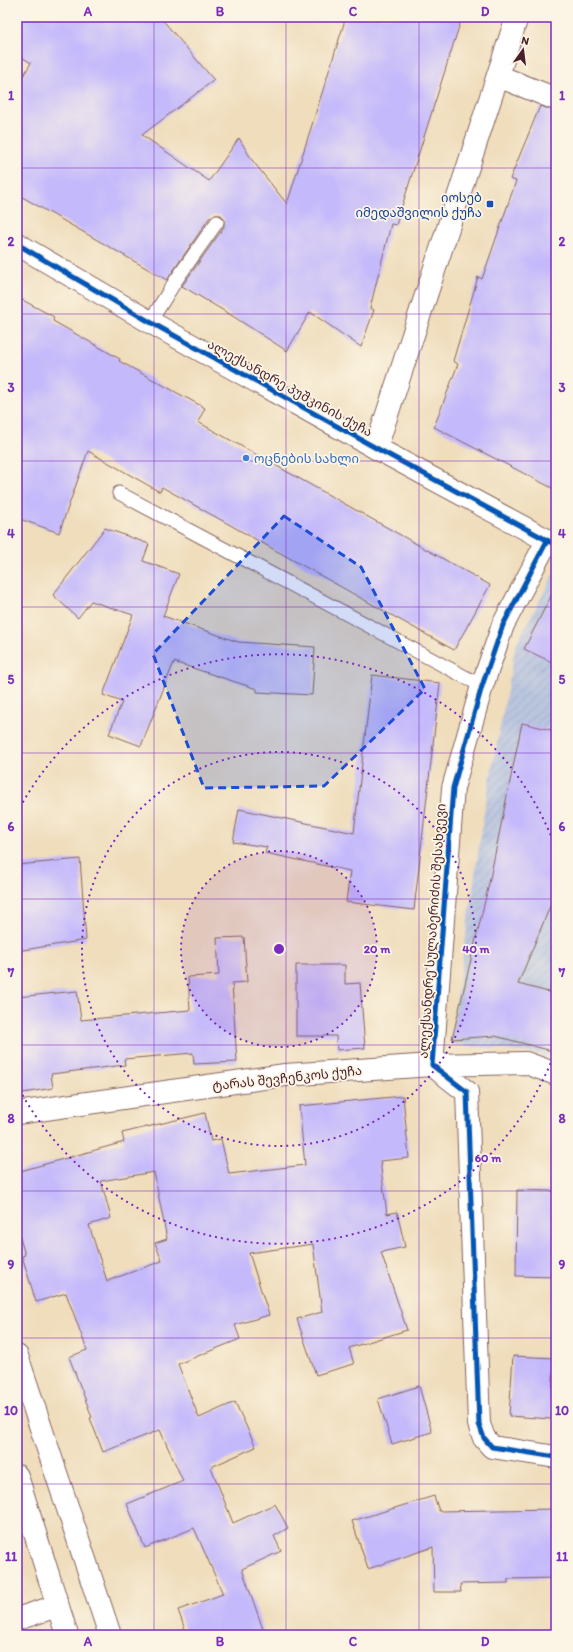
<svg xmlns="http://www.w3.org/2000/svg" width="573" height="1652" font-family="Itim,'Noto Sans Georgian',sans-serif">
  <defs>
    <pattern id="industrial-furrows" width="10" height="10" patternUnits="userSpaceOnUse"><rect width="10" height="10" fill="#b9c5de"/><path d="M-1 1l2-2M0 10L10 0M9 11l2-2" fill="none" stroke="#a1a9bf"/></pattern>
  </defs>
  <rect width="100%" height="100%" fill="#fcf5e5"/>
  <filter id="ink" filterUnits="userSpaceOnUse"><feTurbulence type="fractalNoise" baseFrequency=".025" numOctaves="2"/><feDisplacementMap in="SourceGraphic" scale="8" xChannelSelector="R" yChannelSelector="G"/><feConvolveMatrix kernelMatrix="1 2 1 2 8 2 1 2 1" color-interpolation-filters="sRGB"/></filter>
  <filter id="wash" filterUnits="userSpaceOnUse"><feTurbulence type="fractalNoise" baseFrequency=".012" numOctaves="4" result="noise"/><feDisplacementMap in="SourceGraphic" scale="16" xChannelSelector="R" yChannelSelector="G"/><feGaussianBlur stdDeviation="0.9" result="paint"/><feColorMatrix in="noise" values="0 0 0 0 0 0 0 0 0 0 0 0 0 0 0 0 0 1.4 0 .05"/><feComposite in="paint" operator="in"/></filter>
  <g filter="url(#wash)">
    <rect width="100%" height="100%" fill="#efddbc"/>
    <path fill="url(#industrial-furrows)" d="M555,572L556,573V1061L534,1053L450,1044L486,800L516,644Z"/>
    <g id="blocks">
      <path fill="#c4b9fb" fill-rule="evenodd" d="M17,17H160L214,80L142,135L209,181L239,138L252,160L287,204L346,17H462L396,225L391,224L370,308L374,310L361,347L310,312L287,351L231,315L182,286L224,227V219L221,215H214L210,217L167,280L17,194V86L31,63L17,54Z
        M540,106L556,111V490L434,427L458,364L453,361L478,277L482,279L516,181L510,179Z
        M17,297L54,317L53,321L120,359L119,361L205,408L198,422L490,585L454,650L162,487L160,492L88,451L59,533L17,518Z
        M105,528L149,544L143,561L179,574L163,616L238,642L315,647L312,695L257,692V689L174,662L141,746L109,734L122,702L103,695L133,615L91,601L78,618L53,595Z
        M556,586V664L524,649Z
        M372,675L440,683L414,910L346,902L350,871L265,853L267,847L233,842L239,809L354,833Z
        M522,723L556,731V892L518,984L556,994V1052L495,1036L452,1039L488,888Z
        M80,859L86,940L17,951V865Z
        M244,937L247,982L232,983L237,1062L194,1064L193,1053L124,1059L125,1065L51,1074L53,1088L17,1094V997L77,991L81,1020L190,1010L188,977L219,975L217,938Z
        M296,965H345V984L360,983L365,1048L337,1050L336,1036H296Z
        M403,1096L409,1158L380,1161L387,1214L397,1212L405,1247L381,1252L407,1330L349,1348L354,1364L316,1375L297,1319L322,1312L313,1244L249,1253L269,1315L235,1325L240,1339L178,1364L199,1418L235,1402L256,1447L211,1467L233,1523L275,1504L288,1528L274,1536L281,1551L242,1569L265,1635H187L178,1610L223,1594L194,1528L145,1548L127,1504L183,1481L160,1430L103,1452L90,1418L92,1417L69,1357L87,1350L66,1293L36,1302L22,1256L25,1255L17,1228V1172L124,1142L122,1133L205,1113L211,1141L221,1139L229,1174L305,1165L299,1106ZM154,1172L167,1239L155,1243L162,1261L107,1281L89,1225L111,1218L101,1181Z
        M517,1190L556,1191V1277L516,1276Z
        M513,1356L554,1358L551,1419L509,1416Z
        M419,1386L432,1432L392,1444L378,1399Z
        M434,1496L439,1511L556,1509V1578L508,1579V1583L460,1584L461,1592H434L433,1547L368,1569L352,1521Z"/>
    </g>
  </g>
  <g filter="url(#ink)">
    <use href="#blocks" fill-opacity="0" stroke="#84625e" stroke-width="1"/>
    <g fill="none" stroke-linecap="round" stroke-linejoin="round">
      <defs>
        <path id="service" d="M150,322L176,280L217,222
          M119,493L482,686"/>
        <path id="minor" d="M498,76L556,99
          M376,448L517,17
          M547,541L503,625L482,686L453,788L432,1065L467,1092L479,1424L484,1438L492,1447L556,1457
          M17,1113L285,1075L432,1065L526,1063L556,1074
          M17,1619L57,1606"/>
        <path id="tertiary" d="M17,244L150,322L376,448L556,545
          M17,1356L110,1635
          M17,1476L67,1635"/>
      </defs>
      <use href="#service" stroke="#84625e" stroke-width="15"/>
      <use href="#minor" stroke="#84625e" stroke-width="24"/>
      <use href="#tertiary" stroke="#84625e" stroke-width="24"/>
      <use href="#service" stroke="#fff" stroke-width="13"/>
      <use href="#minor" stroke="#fff" stroke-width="22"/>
      <use href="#tertiary" stroke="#fff" stroke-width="22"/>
      <defs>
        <path id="cycleway" d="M17,244L150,322L376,448L556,545
          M547,541L503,625L482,686L453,788L432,1065L467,1092L479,1424L484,1438L492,1447L556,1457"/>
      </defs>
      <use href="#cycleway" stroke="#fcf5e5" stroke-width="8"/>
      <use href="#cycleway" stroke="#0057b8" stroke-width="5"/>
    </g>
  </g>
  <path fill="#1d4ed8" fill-opacity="0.2" stroke="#1d4ed8" stroke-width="3" stroke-dasharray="8 5" stroke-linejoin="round" d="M284,516L361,567L425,689L324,786L204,788L153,654Z"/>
  <path fill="none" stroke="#7b2cbf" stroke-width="1" stroke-opacity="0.55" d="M154,17V1635M286,17V1635M419,17V1635M17,168H556M17,314H556M17,461H556M17,607H556M17,753H556M17,899H556M17,1045H556M17,1191H556M17,1338H556M17,1484H556"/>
  <circle cx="279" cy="949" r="98" fill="#7b2cbf" fill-opacity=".12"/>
  <g fill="none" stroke="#7b2cbf" stroke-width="2" stroke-dasharray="2 4">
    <circle cx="279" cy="949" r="98"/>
    <circle cx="279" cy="949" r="197"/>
    <path d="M555 1052A295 295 0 0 1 17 1085M17 813A295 295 0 0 1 555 846"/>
  </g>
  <rect fill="#1a4fb4" stroke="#fcf5e5" stroke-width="1.5" x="486" y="200" width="8" height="8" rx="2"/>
  <circle fill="#3f7fe0" stroke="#fcf5e5" stroke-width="1.5" cx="246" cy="458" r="4"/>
  <g text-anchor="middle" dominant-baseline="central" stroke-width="3.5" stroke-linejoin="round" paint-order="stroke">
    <g font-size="13" fill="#164399" stroke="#fcf5e5" text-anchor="end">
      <text x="482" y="197">იოსებ<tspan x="482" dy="15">იმედაშვილის ქუჩა</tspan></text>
    </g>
    <g font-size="13" fill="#4a1f2b" stroke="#fcf5e5">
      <text transform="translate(290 388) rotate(29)">ალექსანდრე პუშკინის ქუჩა</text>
      <text transform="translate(432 931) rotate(-86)">ალექსანდრე სულაბერიძის შესახვევი</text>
      <text transform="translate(287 1078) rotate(-6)">ტარას შევჩენკოს ქუჩა</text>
    </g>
    <g font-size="13" fill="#366cbe" stroke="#fcf5e5" text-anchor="start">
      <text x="254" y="458">ოცნების სახლი</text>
    </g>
  </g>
  <circle cx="279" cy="949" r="6" fill="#7b2cbf" stroke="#fcf5e5" stroke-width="2"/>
  <g font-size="12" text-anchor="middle" font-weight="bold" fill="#7b2cbf" stroke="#fcf5e5" stroke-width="3.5" stroke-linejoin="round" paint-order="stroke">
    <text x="377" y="953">20 m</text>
    <text x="476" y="953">40 m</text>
    <text x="488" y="1162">60 m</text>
  </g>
  <rect width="573" height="1652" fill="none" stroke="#fcf5e5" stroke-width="44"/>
  <g transform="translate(523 50) rotate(14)" stroke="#fcf5e5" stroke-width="3" paint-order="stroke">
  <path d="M0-3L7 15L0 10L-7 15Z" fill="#4a1f2b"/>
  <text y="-6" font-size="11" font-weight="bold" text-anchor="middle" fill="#4a1f2b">N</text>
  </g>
  <rect x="22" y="22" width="529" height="1608" fill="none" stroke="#7b2cbf" stroke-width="1.5"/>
  <g font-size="13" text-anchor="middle" font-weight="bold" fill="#7b2cbf">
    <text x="88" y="16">A</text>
    <text x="220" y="16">B</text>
    <text x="353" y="16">C</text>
    <text x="485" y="16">D</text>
    <text x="11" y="100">1</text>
    <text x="562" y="100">1</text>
    <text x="11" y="246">2</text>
    <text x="562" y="246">2</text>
    <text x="11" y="392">3</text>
    <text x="562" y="392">3</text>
    <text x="11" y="538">4</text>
    <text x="562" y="538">4</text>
    <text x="11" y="684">5</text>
    <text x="562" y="684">5</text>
    <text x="11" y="831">6</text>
    <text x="562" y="831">6</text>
    <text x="11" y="977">7</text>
    <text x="562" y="977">7</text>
    <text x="11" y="1123">8</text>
    <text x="562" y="1123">8</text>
    <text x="11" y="1269">9</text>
    <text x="562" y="1269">9</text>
    <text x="11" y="1415">10</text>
    <text x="562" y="1415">10</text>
    <text x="11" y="1561">11</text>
    <text x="562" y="1561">11</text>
    <text x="88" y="1646">A</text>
    <text x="220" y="1646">B</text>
    <text x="353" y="1646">C</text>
    <text x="485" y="1646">D</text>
  </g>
</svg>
